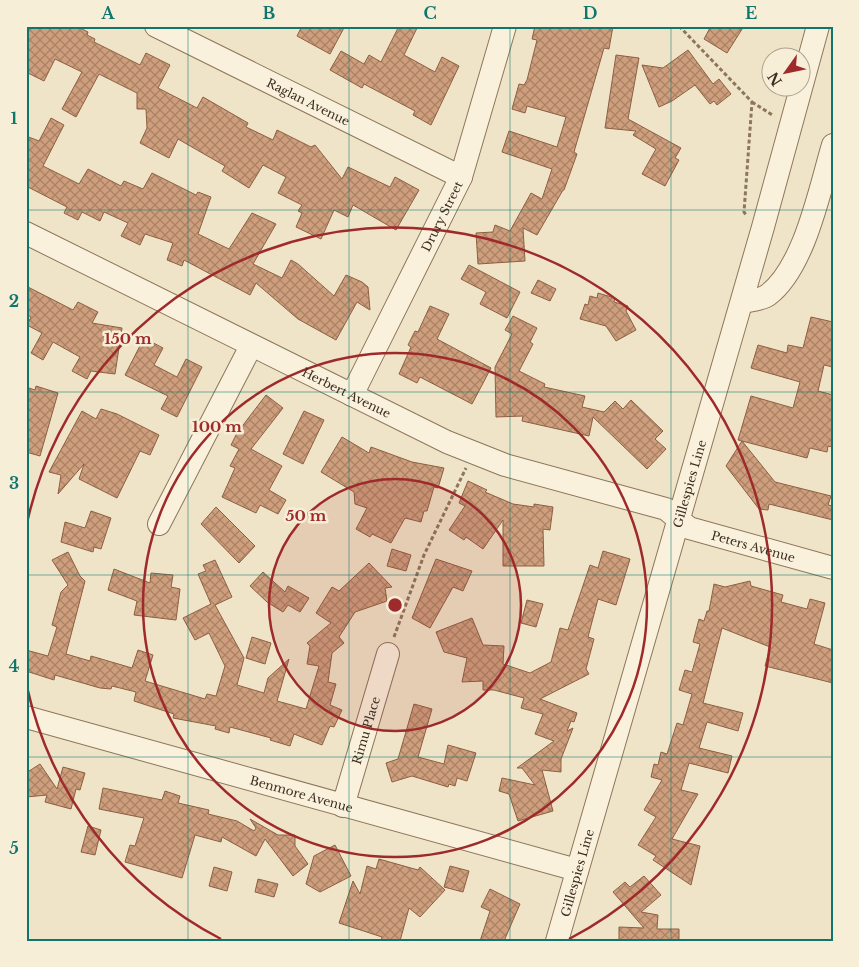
<svg xmlns="http://www.w3.org/2000/svg" width="859" height="967" font-family="'Libre Baskerville',serif">
  <defs>
    <pattern id="building-cross-hatch" width="8" height="8" patternUnits="userSpaceOnUse" patternTransform="scale(1.25)"><rect width="8" height="8" fill="#cf9f7d"/><path d="M0 0l8 8M0 8l8-8" fill="none" stroke="#a98266"/></pattern>
  </defs>
  <rect width="100%" height="100%" fill="#f0e4c8"/>
  <path fill="url(#building-cross-hatch)" stroke="#8d5f41" d="M26,26H76L88,32L87,35L95,39L94,42L140,65L146,53L170,65L158,88L197,108L203,97L248,123L246,127L273,140L277,130L311,147L315,145L342,179L348,167L390,187L395,177L419,190L396,230L353,205L348,217L334,210L321,239L296,227L302,213L298,211L302,205L278,193L286,177L263,165L249,188L222,171L225,166L178,139L169,158L140,143L147,128L146,109H137V93L99,74L76,117L62,109L82,72L55,59L44,81L26,72Z
    M302,26H345L330,54L297,36Z
    M399,26H418L404,55L435,72L442,57L459,66L431,125L413,115L415,111L364,84L362,88L330,70L341,51L364,64L369,55L381,62Z
    M535,26H613L609,49L604,48L574,152L577,154L564,190H563L537,235L523,228L525,261L478,264L476,233L493,232L495,225L510,231L531,193L542,199L552,169L502,152L509,131L557,147L566,117L527,106L525,113L512,109L519,84L524,85L527,80L537,40L532,39Z
    M711,26H744L727,53L704,39Z
    M688,50L713,84L719,79L731,94L717,105L714,101L710,104L695,85L672,101L659,107L642,65L663,68Z
    M616,55L639,58L628,119L681,148L675,158L679,160L665,186L642,174L656,149L633,135L636,131L605,128Z
    M51,118L64,125L43,166L79,184L88,169L121,186L124,181L143,189L152,173L196,195L198,192L211,197L198,234L229,249L252,213L276,224L253,264L282,278L291,260L298,264L334,296L346,275L362,282L368,287L370,310L357,302L336,340L298,319L256,283L250,295L184,260L182,266L167,260L173,243L145,234L140,245L121,236L128,223L104,212L100,221L82,212L78,220L64,213L67,207L26,186V136L39,141Z
    M469,265L520,292L507,318L480,304L486,292L461,279Z
    M538,280L556,289L550,301L531,293Z
    M26,286L73,310L78,302L98,312L92,323L122,328L115,374L91,371L87,379L72,371L80,357L53,342L43,360L31,353L42,333L27,325L31,317L26,314Z
    M598,293L615,298L614,302L628,306L626,311L636,330L616,341L606,326L580,319L585,304L588,305L590,296L597,298Z
    M430,306L449,314L437,339L491,368L472,404L420,377L417,383L399,374L411,347L408,345L415,331L418,332Z
    M513,316L537,328L530,342L533,344L519,371L545,384L544,387L585,396L582,407L604,412L615,401L623,409L631,400L663,431L655,439L666,449L647,469L593,417L589,436L522,421L523,416L496,417L495,367L512,334L505,330Z
    M811,317L833,322V367L824,365L818,391L833,395V447L828,446L827,452L810,448L807,458L742,441L775,482L831,496L828,505L833,506V520L769,504L768,510L759,509L726,466L742,441L738,440L751,396L793,408L800,382L751,368L758,345L787,353L788,345L803,348Z
    M144,338L163,348L154,365L177,377L186,359L202,367L177,417L161,409L168,396L125,375Z
    M36,386L58,393L40,456L26,452V387L35,390Z
    M266,395L283,408L251,449L282,466L269,490L286,500L278,514L260,505L256,513L222,497L235,468L230,466L239,449L231,445L237,433Z
    M101,409L117,414L159,435L150,455L140,451L117,498L79,479L84,464L58,494L61,475L49,472L82,411L96,419Z
    M304,411L324,420L303,464L283,454Z
    M342,437L369,453L371,447L412,462L444,468L438,488L434,487L427,511H424L421,522L405,518L391,543L372,534L370,537L356,529L367,508L355,504L354,492L321,472Z
    M468,481L487,490L485,492L513,504L534,507V504L553,507L550,530L543,529L544,566H503V520L483,549L466,537L464,540L449,530L465,506L459,503Z
    M216,507L255,546L239,563L201,524Z
    M91,511L111,518L101,549L94,547L93,552L61,542L65,522L85,528Z
    M392,549L411,555L406,571L387,566Z
    M603,551L630,559L616,605L598,599L588,637L594,639L586,669L589,674L540,699L577,713L574,722L571,721L567,731L573,728L561,759V772L542,770L553,811L518,821L509,794L499,791L502,778L535,785L522,768H517L554,741L535,734L543,714L521,708L524,698L494,690H483V681L462,682L467,658L444,652L436,632L472,618L483,645L504,646L503,664L530,673L551,662L560,628L568,630L590,565L598,568Z
    M68,552L80,576L85,581L66,654L90,661L91,656L132,668L138,650L153,655L145,681L205,699L207,694L216,696L225,666L209,633L195,640L183,618L211,604L198,574L206,571L203,565L215,560L232,597L215,605L244,658L237,685L264,693L268,678L289,659L277,701L306,709L319,666L307,664L310,646L307,643L331,623L316,613L332,587L339,591L369,563L392,587L385,588L387,601L355,612L339,637L344,643L332,653L328,682L336,684L330,705L342,710L334,727L330,726L322,745L294,734L290,746L270,740L271,738L230,727L229,733L215,729L216,726L173,718L174,714L134,701L136,692L112,686L111,689L100,688L55,675L54,680L26,671V650L48,656L57,627L52,625L61,592L68,585L52,560Z
    M436,559L472,571L463,591L453,587L430,628L412,618Z
    M114,569L150,583L151,573L173,575L171,587L180,589L176,620L134,615L137,601L108,590Z
    M263,572L285,592L288,586L309,598L300,612L288,605L283,612L267,602L250,586Z
    M750,581L751,586L783,595L781,602L807,609L810,599L825,603L814,644L833,650V683L765,666L770,647L722,628L703,703L743,713L738,731L707,722L699,748L732,756L728,773L689,763L681,790L698,794L672,839L700,846L691,885L653,860L656,856L638,845L656,817L644,810L662,780L651,777L654,764L658,765L661,752L667,754L677,723L683,725L692,694L679,690L685,670L692,672L700,644L693,642L699,619L704,621L707,611H709L714,584L725,587Z
    M527,600L543,604L536,627L521,623Z
    M252,637L271,643L265,664L246,658Z
    M414,704L432,709L418,757L444,764L448,745L476,753L467,781L457,778L455,786L449,784L448,787L412,776L392,782L386,763L398,759Z
    M40,764L57,789L63,767L85,773L80,790L76,789L71,809L45,802L47,795L26,797V773Z
    M103,788L162,800L165,791L180,796L178,803L209,810L208,814L237,821L254,831L256,828L250,819L278,835H295V846L308,864L293,876L265,839L256,856L222,837L221,842L195,835L182,878L125,862L130,845L135,846L144,818L99,809Z
    M88,826L101,830L95,855L81,852Z
    M335,845L351,876L320,892L306,884L314,856Z
    M379,859L418,870L420,867L445,890L420,917L409,908L400,941H381L382,937L339,923L353,881L360,894L367,866L376,869Z
    M450,866L469,871L463,892L444,887Z
    M214,867L232,872L227,891L209,886Z
    M644,876L661,895L641,912L658,915L657,929H679V941H619V927L644,928L613,892L625,882L630,887Z
    M258,879L278,884L274,897L255,892Z
    M490,889L520,904L504,941H480L490,911L481,907Z"/>
  <g fill="none" stroke-linecap="round" stroke-linejoin="round">
    <defs>
      <g id="minor">
        <path id="s1" d="M156,26L461,177"/>
        <path id="s2" d="M26,233L447,442L505,465L666,509L689,528L833,568"/>
        <path d="M742,302C750,300 761,300 768,295C805,267 820,188 833,145"/>
        <path id="s3" d="M352,395L461,177L505,26"/>
        <path d="M159,524L251,346"/>
        <path id="s4" d="M26,717L577,870"/>
        <path id="s5" d="M343,806L388,654"/>
        <path id="s6" d="M557,941L763,227L818,26"/>
      </g>
    </defs>
    <use href="#minor" stroke="#8d765c" stroke-width="24"/>
    <path stroke="#8d765c" stroke-width="3" stroke-dasharray="4 2.5" stroke-linecap="butt" d="M679,26L752,102L744,212L746,215
      M752,102L774,116
      M394,637L424,555L466,468"/>
    <use href="#minor" stroke="#faf1dc" stroke-width="22"/>
  </g>
  <path fill="none" stroke="#0f766e" stroke-width="1" stroke-opacity="0.55" d="M188,26V941M349,26V941M510,26V941M671,26V941M26,210H833M26,392H833M26,575H833M26,757H833"/>
  <circle cx="395" cy="605" r="126" fill="#9e2a2b" fill-opacity=".12"/>
  <g fill="none" stroke="#9e2a2b" stroke-width="2.5">
    <circle cx="395" cy="605" r="126"/>
    <circle cx="395" cy="605" r="252"/>
    <path d="M221 939A377 377 0 0 1 27 687M27 523A377 377 0 1 1 569 939"/>
  </g>
  <g text-anchor="middle" dominant-baseline="central" stroke-width="5" stroke-linejoin="round" paint-order="stroke">
    <g font-size="12" fill="#3d2e20" stroke="#f7eed8">
      <text stroke="none"><textPath href="#s1" startOffset="170">Raglan Avenue</textPath></text>
      <text stroke="none"><textPath href="#s3" startOffset="200">Drury Street</textPath></text>
      <text stroke="none"><textPath href="#s2" startOffset="358">Herbert Avenue</textPath></text>
      <text stroke="none"><textPath href="#s6" startOffset="476">Gillespies Line</textPath></text>
      <text stroke="none"><textPath href="#s2" startOffset="796">Peters Avenue</textPath></text>
      <text stroke="none"><textPath href="#s5" startOffset="79">Rimu Place</textPath></text>
      <text stroke="none"><textPath href="#s4" startOffset="286">Benmore Avenue</textPath></text>
      <text stroke="none"><textPath href="#s6" startOffset="71">Gillespies Line</textPath></text>
    </g>
  </g>
  <circle cx="395" cy="605" r="8" fill="#9e2a2b" stroke="#f7eed8" stroke-width="2.5"/>
  <g font-size="15" text-anchor="middle" font-weight="bold" fill="#9e2a2b" stroke="#f7eed8" stroke-width="5" stroke-linejoin="round" paint-order="stroke">
    <text x="128" y="344">150 m</text>
    <text x="217" y="432">100 m</text>
    <text x="306" y="521">50 m</text>
  </g>
  <rect width="859" height="967" fill="none" stroke="#f7eed8" stroke-width="55"/>
  <g transform="translate(786 72) rotate(237)"><circle r="24" fill="#f7eed8" stroke="#ada18e"/>
  <path d="M0-4L9 19L0 12L-9 19Z" fill="#9e2a2b"/>
  <text y="-8" font-size="14" font-weight="bold" text-anchor="middle" fill="#3d2e20">N</text>
  </g>
  <rect x="28" y="28" width="804" height="912" fill="none" stroke="#0f766e" stroke-width="2"/>
  <g font-size="16" text-anchor="middle" font-weight="bold" fill="#0f766e">
    <text x="108" y="19">A</text>
    <text x="269" y="19">B</text>
    <text x="430" y="19">C</text>
    <text x="590" y="19">D</text>
    <text x="751" y="19">E</text>
    <text x="14" y="124">1</text>
    <text x="14" y="307">2</text>
    <text x="14" y="489">3</text>
    <text x="14" y="672">4</text>
    <text x="14" y="854">5</text>
  </g>
</svg>
